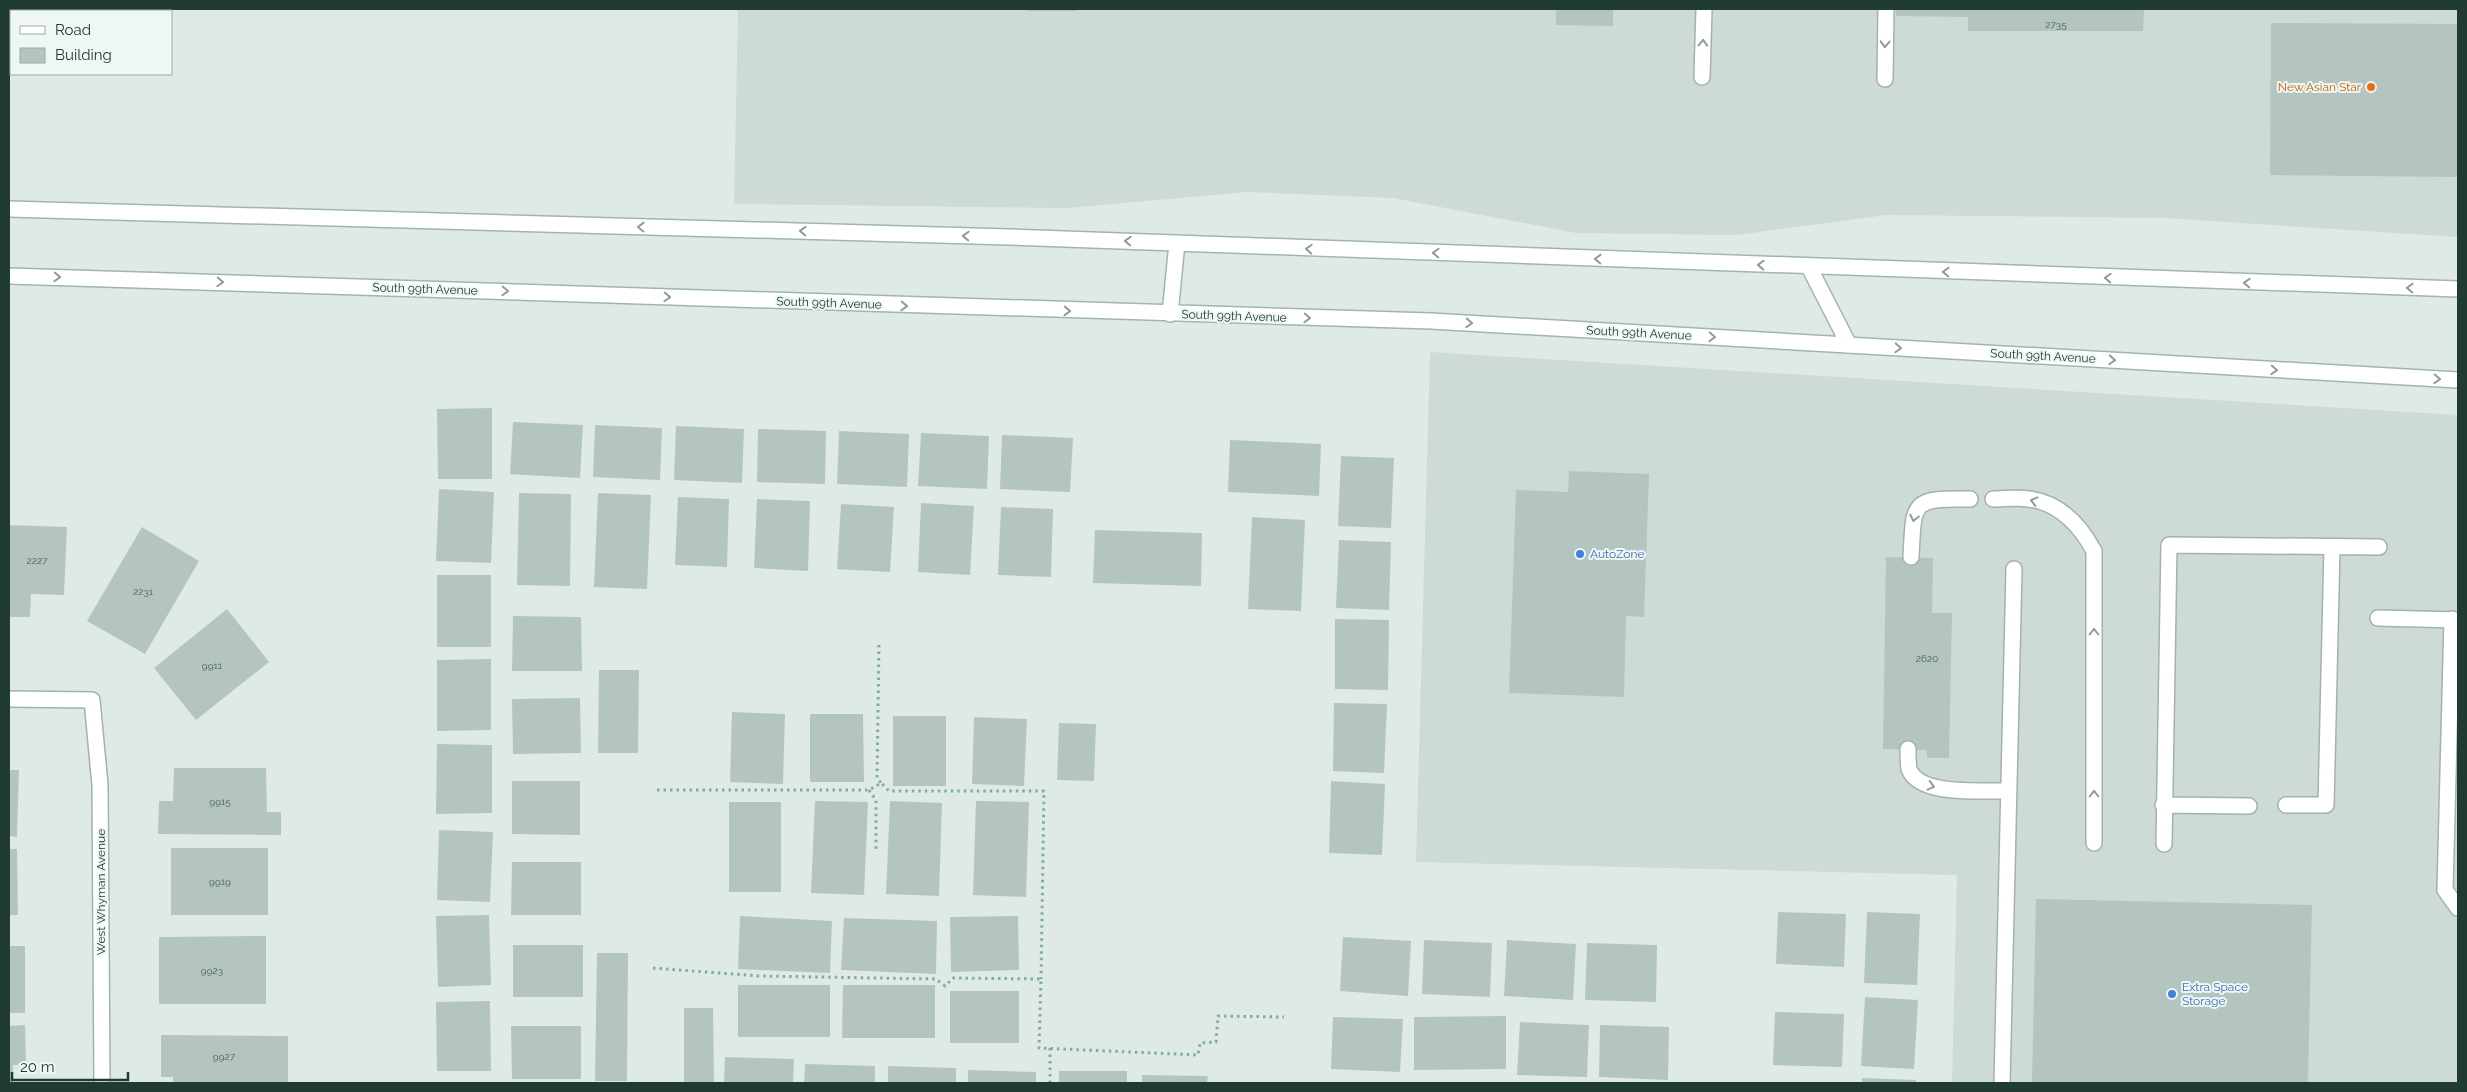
<svg xmlns="http://www.w3.org/2000/svg" width="2467" height="1092" font-family="Raleway,sans-serif">
  <rect width="100%" height="100%" fill="#dfeae6"/>
  <path fill="#cddad5" d="M738,9H2458V237L2164,218L1886,215L1736,235L1576,233L1393,198L1247,192L1068,208L734,204Z
    M1430,352L2458,415V1083H1952L1957,875L1416,862Z"/>
  <path fill="#b4c5bf" d="M1026,9H1077V11H1026Z
    M1556,9H1613V26L1556,25Z
    M1896,9H2144L2143,31H1968V17L1896,16Z
    M2271,23L2458,24V177L2270,175Z
    M492,408V479H438L437,409Z
    M513,422L583,425L580,478L510,474Z
    M595,425L662,428L660,480L593,477Z
    M676,426L744,429L742,483L674,480Z
    M758,429L826,431L825,484L757,482Z
    M839,431L909,434L907,487L837,484Z
    M921,433L989,436L987,489L918,486Z
    M1002,435L1073,438L1070,492L1000,489Z
    M1230,440L1321,444L1319,496L1228,492Z
    M1341,456L1394,458L1391,528L1338,526Z
    M1569,471L1649,474L1644,617L1626,616L1624,697L1509,693L1516,490L1568,492Z
    M439,489L494,492L491,563L436,561Z
    M519,493L571,494L570,586L517,585Z
    M598,493L651,495L647,589L594,587Z
    M678,497L729,499L727,567L675,565Z
    M757,499L810,501L808,571L754,568Z
    M921,503L974,506L970,575L918,572Z
    M841,504L894,507L890,572L837,569Z
    M1001,507L1053,509L1051,577L998,575Z
    M1252,517L1305,520L1301,611L1248,609Z
    M9,525L67,527L64,595L31,594L30,617H9Z
    M142,527L199,561L145,654L87,621Z
    M1095,530L1202,533L1201,586L1093,583Z
    M1339,540L1391,542L1389,610L1336,608Z
    M1886,557L1933,558L1932,613H1952L1949,758H1927V750L1883,749Z
    M437,575H491V647H437Z
    M227,609L269,662L196,720L154,668Z
    M513,616L581,617L582,671H512Z
    M1335,619L1389,620L1388,690L1335,689Z
    M491,659V730L437,731V660Z
    M599,670H639L638,753H598Z
    M580,698L581,753L513,754L512,699Z
    M1334,703L1387,704L1384,773L1333,771Z
    M732,712L785,714L783,784L730,782Z
    M810,714H863L864,782H810Z
    M893,716H946V786H893Z
    M974,717L1027,719L1024,786L972,784Z
    M1059,723L1096,724L1094,781L1057,780Z
    M437,744L492,745V813L436,814Z
    M174,768H266L267,812H281V835L158,834L159,801H173Z
    M9,770H19L17,837L9,836Z
    M512,781H580V835L512,834Z
    M1331,781L1385,784L1382,855L1329,853Z
    M815,801L868,802L864,895L811,893Z
    M890,801L942,803L939,896L886,894Z
    M976,801L1029,802L1026,897L973,895Z
    M729,802H781V892H729Z
    M439,830L493,832L490,902L437,900Z
    M171,848H268V915H171Z
    M9,849H17L18,915H9Z
    M512,862H581V915H511Z
    M2036,899L2312,905L2308,1083H2032Z
    M1778,912L1846,914L1844,967L1776,964Z
    M1867,912L1920,914L1917,985L1864,983Z
    M489,915L491,985L438,987L436,916Z
    M740,916L832,921L830,973L738,969Z
    M1018,916L1019,970L951,972L950,917Z
    M844,918L937,921L936,974L841,970Z
    M266,936V1004H159V937Z
    M1343,937L1411,941L1408,996L1340,991Z
    M1424,940L1492,943L1490,997L1422,994Z
    M1507,940L1576,944L1573,1000L1504,996Z
    M1587,943L1657,945L1656,1002L1585,1000Z
    M513,945H583V997H513Z
    M9,946H25V1013H9Z
    M597,953H628L627,1081H595Z
    M738,985H830V1037H738Z
    M843,985H935V1038H842Z
    M950,991H1019V1043H950Z
    M1865,997L1918,1000L1914,1069L1861,1066Z
    M490,1001L491,1071H437L436,1002Z
    M684,1008H713L714,1083H684Z
    M1775,1012L1844,1014L1842,1067L1773,1065Z
    M1506,1016V1069L1414,1070V1017Z
    M1333,1017L1403,1019L1400,1072L1331,1069Z
    M1520,1022L1589,1025L1587,1077L1517,1075Z
    M25,1025L26,1065H13V1083H9V1026Z
    M1600,1025L1669,1027L1668,1080L1599,1077Z
    M511,1026H581V1079H512Z
    M161,1035L288,1036V1083H173V1077H161Z
    M725,1057L794,1059L793,1083H724Z
    M805,1064L875,1066V1083H804Z
    M888,1066L956,1068V1083H888Z
    M968,1070L1036,1072V1083H968Z
    M1059,1071H1127V1083H1059Z
    M1142,1075L1208,1076L1207,1083H1142Z
    M1862,1078L1916,1080L1915,1083H1862Z"/>
  <g fill="none" stroke-linecap="round" stroke-linejoin="round">
    <defs>
      <path id="lane" d="M1702,77L1704,9
        M1885,79L1886,9
        M1809,267L1849,345
        M1993,499C2004,499 2017,497 2029,499C2059,503 2080,525 2094,551V843
        M1911,557C1914,502 1910,498 1970,499
        M2378,618L2458,620
        M2452,619L2445,890L2458,908
        M1908,749C1908,755 1908,763 1909,769C1919,797 1985,790 2009,791
        M2163,805L2249,806
        M2286,805H2326L2332,547
        M2164,844L2169,545L2379,547
        M2002,1083L2014,569"/>
      <path id="street" d="M9,699L92,700L100,785L102,1083"/>
      <path id="secondary" d="M9,209L1009,237L2458,289
        M9,276L1431,321L2458,380
        M1170,314L1177,243"/>
    </defs>
    <use href="#lane" stroke="#a2b2ad" stroke-width="18"/>
    <use href="#street" stroke="#a2b2ad" stroke-width="18"/>
    <use href="#secondary" stroke="#9eb6af" stroke-width="18"/>
    <path stroke="#7fada2" stroke-width="3" stroke-dasharray="2.5 4" stroke-linecap="butt" d="M879,645L877,778L881,783
      M657,790H869L881,783L889,791H1044L1041,979
      M869,790L876,800V850
      M653,968L759,976L936,979L945,986L953,978L1041,979L1039,1048L1198,1055L1200,1043L1216,1042L1218,1016L1284,1017
      M1050,1083V1048"/>
    <use href="#lane" stroke="#fff" stroke-width="15"/>
    <use href="#street" stroke="#fff" stroke-width="15"/>
    <use href="#secondary" stroke="#fff" stroke-width="15"/>
  </g>
  <defs><path id="oneway-chevron" d="M-2-3.5L2.5 0L-2 3.5" fill="none" stroke-width="1.6" stroke-linecap="round" stroke-linejoin="round" transform="scale(1.25)"/></defs>
  <g stroke="#909c9a">
    <use href="#oneway-chevron" transform="translate(1703 43) rotate(-88)"/>
    <use href="#oneway-chevron" transform="translate(1885 44) rotate(91)"/>
    <use href="#oneway-chevron" transform="translate(641 227) rotate(-179)"/>
    <use href="#oneway-chevron" transform="translate(803 231) rotate(-178)"/>
    <use href="#oneway-chevron" transform="translate(966 236) rotate(-178)"/>
    <use href="#oneway-chevron" transform="translate(1128 241) rotate(-178)"/>
    <use href="#oneway-chevron" transform="translate(1309 249) rotate(-177)"/>
    <use href="#oneway-chevron" transform="translate(1436 253) rotate(-178)"/>
    <use href="#oneway-chevron" transform="translate(1598 259) rotate(-178)"/>
    <use href="#oneway-chevron" transform="translate(1761 265) rotate(-178)"/>
    <use href="#oneway-chevron" transform="translate(1946 272) rotate(-178)"/>
    <use href="#oneway-chevron" transform="translate(57 277) rotate(2)"/>
    <use href="#oneway-chevron" transform="translate(2108 278) rotate(-178)"/>
    <use href="#oneway-chevron" transform="translate(220 282) rotate(2)"/>
    <use href="#oneway-chevron" transform="translate(2247 283) rotate(-178)"/>
    <use href="#oneway-chevron" transform="translate(2410 288) rotate(-178)"/>
    <use href="#oneway-chevron" transform="translate(505 291) rotate(2)"/>
    <use href="#oneway-chevron" transform="translate(667 297) rotate(2)"/>
    <use href="#oneway-chevron" transform="translate(904 306) rotate(2)"/>
    <use href="#oneway-chevron" transform="translate(1067 311) rotate(2)"/>
    <use href="#oneway-chevron" transform="translate(1307 318) rotate(2)"/>
    <use href="#oneway-chevron" transform="translate(1469 323) rotate(3)"/>
    <use href="#oneway-chevron" transform="translate(1712 337) rotate(3)"/>
    <use href="#oneway-chevron" transform="translate(1898 348) rotate(3)"/>
    <use href="#oneway-chevron" transform="translate(2112 360) rotate(3)"/>
    <use href="#oneway-chevron" transform="translate(2274 370) rotate(3)"/>
    <use href="#oneway-chevron" transform="translate(2437 379) rotate(3)"/>
    <use href="#oneway-chevron" transform="translate(2034 501) rotate(-165)"/>
    <use href="#oneway-chevron" transform="translate(1914 518) rotate(102)"/>
    <use href="#oneway-chevron" transform="translate(2094 632) rotate(-90)"/>
    <use href="#oneway-chevron" transform="translate(1931 786) rotate(15)"/>
    <use href="#oneway-chevron" transform="translate(2094 794) rotate(-90)"/>
  </g>
  <circle fill="#e8710a" stroke="#eff7f3" stroke-width="2" cx="2371" cy="87" r="5"/>
  <g fill="#3f7fe0" stroke="#eff7f3" stroke-width="2">
    <circle cx="1580" cy="554" r="5"/>
    <circle cx="2172" cy="994" r="5"/>
  </g>
  <g text-anchor="middle" dominant-baseline="central" stroke-width="4" stroke-linejoin="round" paint-order="stroke">
    <g font-size="10" fill="#455d57">
      <text x="2056" y="24">2735</text>
      <text x="37" y="560">2227</text>
      <text x="143" y="591">2231</text>
      <text x="1927" y="658">2620</text>
      <text x="212" y="665">9911</text>
      <text x="220" y="801">9915</text>
      <text x="220" y="881">9919</text>
      <text x="212" y="970">9923</text>
      <text x="224" y="1056">9927</text>
    </g>
    <g font-size="12" fill="#c56008" stroke="#eff7f3" text-anchor="end">
      <text x="2361" y="87">New Asian Star</text>
    </g>
    <g font-size="12" fill="#203a34" stroke="#eff7f3">
      <text transform="translate(425 289) rotate(2)">South 99th Avenue</text>
      <text transform="translate(829 303) rotate(2)">South 99th Avenue</text>
      <text transform="translate(1234 316) rotate(2)">South 99th Avenue</text>
      <text transform="translate(1639 333) rotate(3)">South 99th Avenue</text>
      <text transform="translate(2043 356) rotate(3)">South 99th Avenue</text>
      <text transform="translate(101 892) rotate(-90)">West Whyman Avenue</text>
    </g>
    <g font-size="12" fill="#366cbe" stroke="#eff7f3" text-anchor="start">
      <text x="1590" y="554">AutoZone</text>
      <text x="2182" y="987">Extra Space<tspan x="2182" dy="14">Storage</tspan></text>
    </g>
  </g>
  <rect width="2467" height="1092" fill="none" stroke="#203a34" stroke-width="20"/>
  <rect x="10" y="10" width="162" height="65" fill="#eff7f3" stroke="#9caba7"/>
  <rect x="20" y="26" width="25" height="8" fill="#ffffff" stroke="#9caba7"/>
  <text x="55" y="35" font-size="15" fill="#203a34">Road</text>
  <rect x="20" y="48" width="25" height="15" fill="#b4c5bf" stroke="#9caba7"/>
  <text x="55" y="60" font-size="15" fill="#203a34">Building</text>
  <path d="M12 1072v8h116v-8" fill="none" stroke="#203a34" stroke-width="2.5"/>
  <text x="20" y="1072" font-size="15" fill="#203a34" stroke="#eff7f3" stroke-width="4" paint-order="stroke">20 m</text>
</svg>
